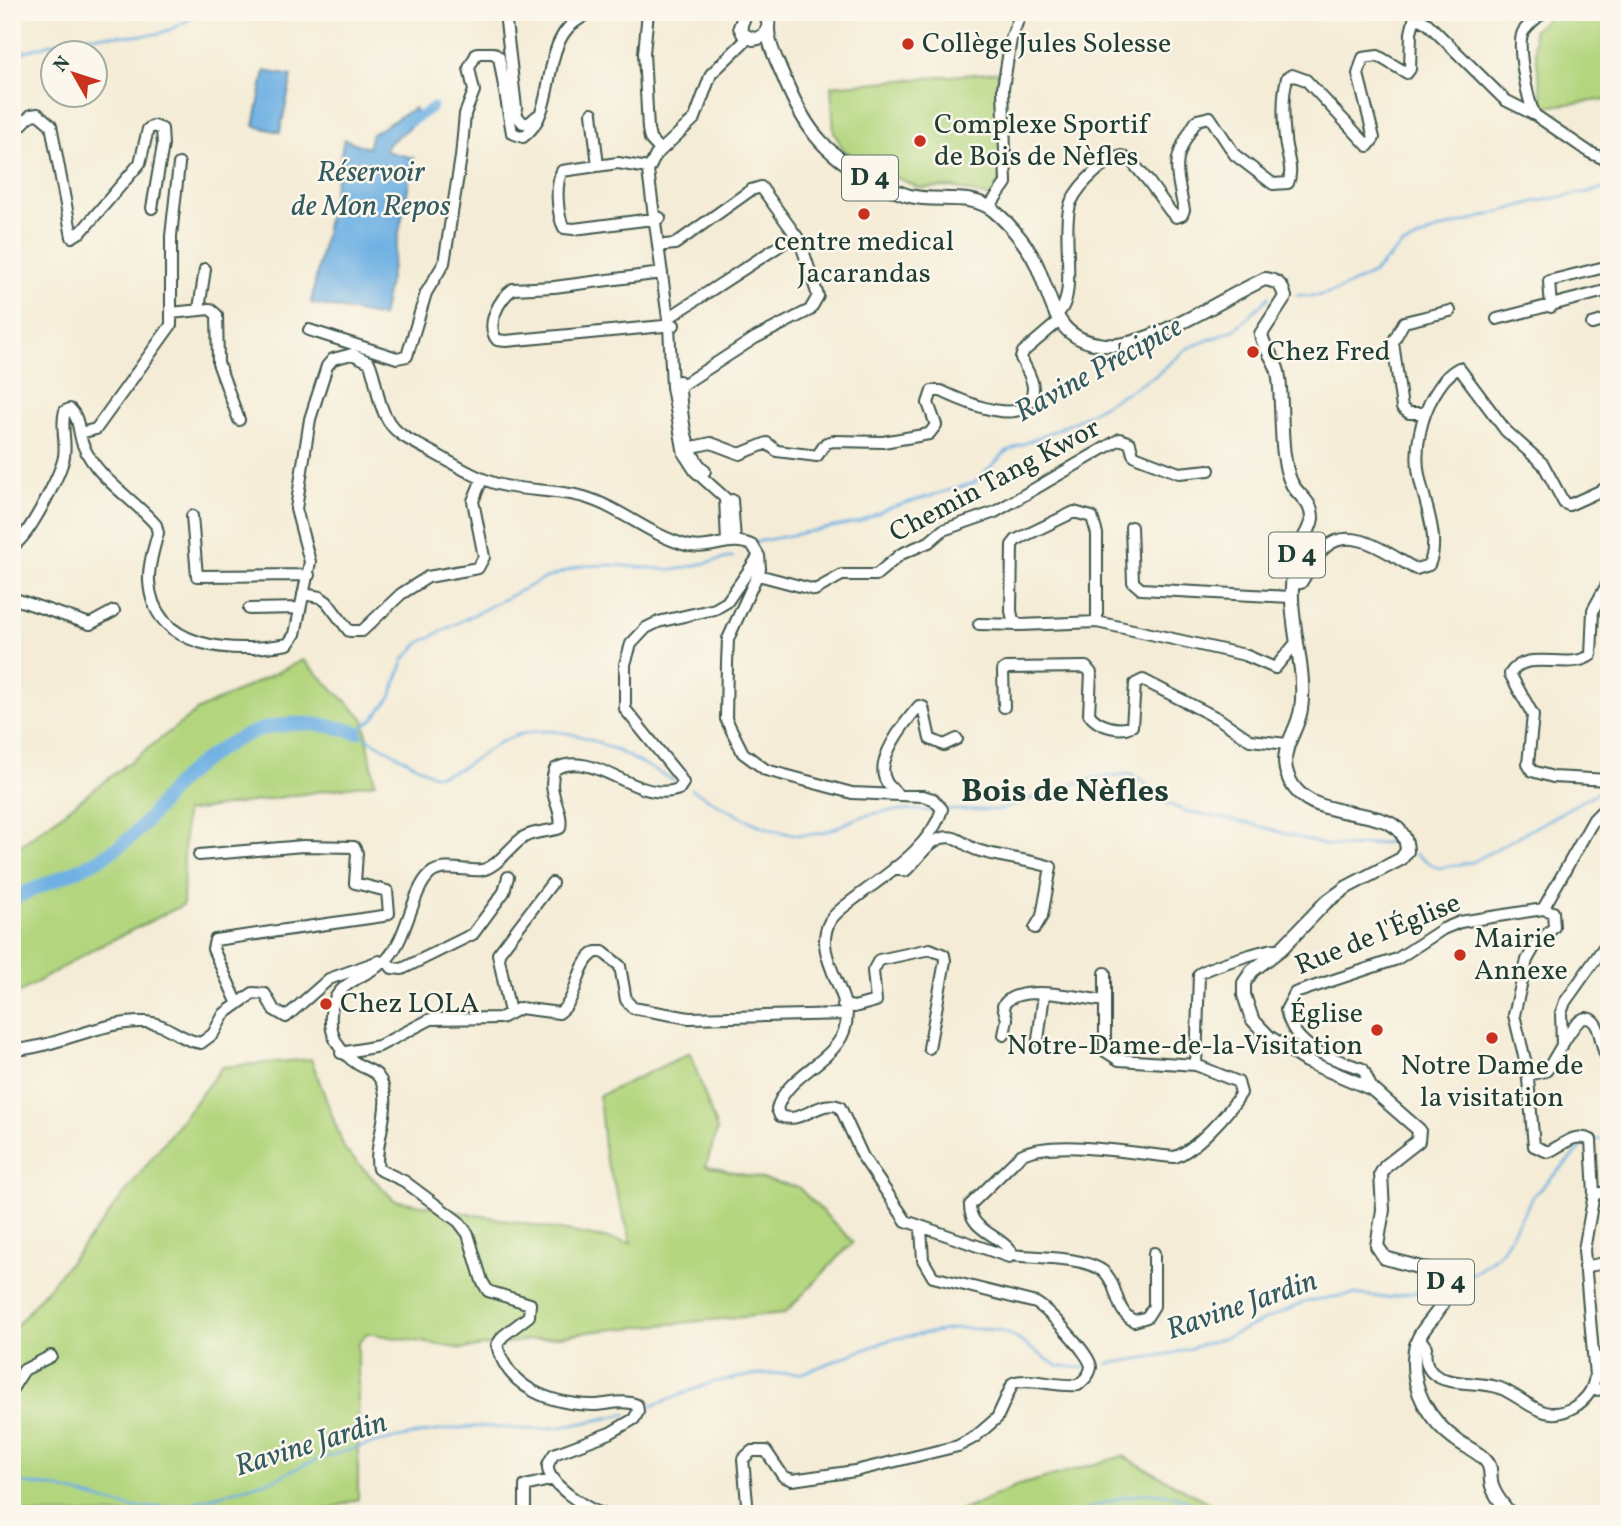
<svg xmlns="http://www.w3.org/2000/svg" width="1621" height="1526" font-family="Vollkorn,serif">
  <rect width="100%" height="100%" fill="#fbf7ec"/>
  <filter id="ink" filterUnits="userSpaceOnUse"><feTurbulence type="fractalNoise" baseFrequency=".0143" numOctaves="2"/><feDisplacementMap in="SourceGraphic" scale="14" xChannelSelector="R" yChannelSelector="G"/><feConvolveMatrix kernelMatrix="1 2 1 2 8 2 1 2 1" color-interpolation-filters="sRGB"/></filter>
  <filter id="wash" filterUnits="userSpaceOnUse"><feTurbulence type="fractalNoise" baseFrequency=".00686" numOctaves="4" result="noise"/><feDisplacementMap in="SourceGraphic" scale="28" xChannelSelector="R" yChannelSelector="G"/><feGaussianBlur stdDeviation="1.57" result="paint"/><feColorMatrix in="noise" values="0 0 0 0 0 0 0 0 0 0 0 0 0 0 0 0 0 1.4 0 .05"/><feComposite in="paint" operator="in"/></filter>
  <g filter="url(#wash)">
    <rect width="100%" height="100%" fill="#f4ecd6"/>
    <path fill="#b2d57d" stroke="#688958" stroke-width="2" d="M1554,12H1609V99L1543,107L1533,31Z
      M998,72C1000,98 1014,185 988,197L952,187L920,188L863,163L843,149L834,133L831,86Z
      M303,660L364,719L375,783L185,812L183,905L94,949L12,997V852L198,710Z
      M690,1053L717,1130L706,1166L798,1187L853,1242L785,1313L596,1331L463,1349L367,1333L358,1344V1499L315,1514H12V1331L102,1223L222,1067L311,1059L345,1150L394,1200L632,1243L605,1156L599,1096Z
      M1123,1456L1229,1514H954L1016,1486Z"/>
    <path fill="#6eb0e3" stroke="#46768c" stroke-width="2" d="M265,71L292,76L280,132L254,126Z
      M414,108L421,118L388,144L385,151L414,158L382,317L311,303L344,139L368,148L372,134Z"/>
    <g fill="none" stroke-linecap="round" stroke-linejoin="round">
      <path stroke="#6eb0e3" stroke-width="2.5" d="M12,55C35,49 57,41 81,37C133,30 150,49 200,12
        M1296,295L1317,296L1339,290L1372,274L1401,246L1437,230L1534,202L1609,188
        M756,542L859,522L889,508L974,483L1007,451L1074,422L1155,376L1188,348L1234,330L1269,297
        M675,781C622,754 558,709 499,743C477,756 460,775 433,775L356,732L373,719L391,697L404,659L421,642L541,580L580,566L612,565L674,570L733,557
        M691,789C731,810 774,843 821,833C836,830 847,821 861,817C883,810 908,809 931,811
        M948,810H999L1087,779L1128,774L1140,779L1168,804L1185,811L1252,824L1324,845L1349,847L1389,842L1400,845
        M1415,854L1438,868L1473,862L1605,788
        M1596,1140L1609,1138
        M1459,1280L1479,1270L1502,1251L1533,1196L1582,1147
        M1107,1364L1174,1353L1225,1338L1307,1301L1354,1294L1387,1298L1431,1289
        M642,1410L713,1382L761,1374L803,1373L892,1339L959,1328L996,1330L1013,1336L1057,1366L1086,1368
        M12,1482L48,1486L133,1508L182,1506L278,1478C323,1451 419,1431 472,1427C495,1425 518,1431 542,1429C570,1427 598,1420 626,1414
        M1077,1514C1118,1495 1169,1479 1206,1514"/>
      <path stroke="#6eb0e3" stroke-width="9" d="M411,122L433,107"/>
      <path stroke="#6eb0e3" stroke-width="14" d="M12,899C52,880 97,866 131,837C151,819 165,795 184,777C238,728 287,712 356,732"/>
    </g>
  </g>
  <g filter="url(#ink)">
    <g fill="none" stroke-linecap="round" stroke-linejoin="round">
      <defs>
        <path id="minor" d="M515,12L506,22L517,116L523,123H529L537,116
          M648,12L644,53L648,129L650,139L660,150
          M592,113L598,166
          M1535,115C1528,102 1516,45 1523,32C1528,24 1537,18 1543,12
          M12,135L31,115L38,114L51,125L72,237L82,231L140,163L148,129L154,126L162,129L163,145L152,208
          M648,168L618,163L562,171C555,184 557,215 564,228L574,229L660,218
          M989,207L1006,183L1003,88L1011,39L1021,12
          M665,245L675,244L751,190L761,187L800,241L818,296L810,310L755,338L684,384L672,387
          M662,273L554,287L513,289C499,299 485,325 497,340L506,341L674,325
          M1551,307L1549,281L1609,266
          M199,309L205,269
          M171,313L210,309L217,315L218,363L239,420
          M673,315L796,235
          M1055,315C1080,303 1060,231 1071,202C1076,191 1086,180 1095,172C1104,164 1110,159 1122,156L1132,162L1149,182L1170,211L1176,217L1182,215L1184,210C1175,165 1171,160 1197,120L1210,117L1235,155L1273,184L1288,183C1294,169 1286,154 1285,139C1283,120 1282,97 1287,78L1292,75L1306,80L1368,146L1374,138L1358,74L1363,58L1378,56L1407,73L1410,69L1411,33L1414,20L1420,19L1428,24L1505,100L1535,115L1589,152L1609,161
          M1497,319L1609,290
          M1592,324L1609,319
          M309,330L397,358L407,356L426,293L444,263L461,157L465,114L474,91L469,68L477,53H493L499,57L512,133L523,137C556,113 542,57 568,28C573,22 583,17 590,12
          M679,381C682,410 683,451 705,471
          M1425,413H1409L1402,408L1393,342L1404,322L1450,311
          M80,433L96,429L171,325V236L179,164
          M683,449L711,443L740,454L767,443L777,451L817,456L826,443L834,441L883,442L929,434L936,425L928,403L932,391H941C960,400 1033,434 1033,388C1033,378 1025,367 1021,358L1023,352L1058,322
          M732,500L735,540
          M192,516L197,576L309,575
          M1131,527L1133,582L1141,589L1291,597
          M727,542L725,498L695,471L684,454L672,387L669,326L648,171L656,155L695,118L711,74L748,38
          M12,546C27,541 58,478 63,461C68,445 60,428 65,411L70,409C80,418 78,433 83,445C97,479 133,498 156,525L158,533C154,548 148,566 149,581C153,652 236,653 288,644L295,634L310,562L296,509L310,419L327,366L333,359L352,354L369,362C378,382 376,403 389,422C398,436 414,442 428,450C453,463 477,480 505,486C531,491 559,490 584,497C621,508 649,535 686,545C711,552 730,534 753,546L759,556L760,569L728,639L727,663L726,719L743,753L766,770L852,793L923,796L933,799L942,809C931,847 887,874 858,896C848,904 836,911 830,921C811,955 852,992 846,1024C839,1062 787,1072 777,1109L780,1116C803,1125 819,1098 840,1107L863,1157L906,1221L1009,1257L1011,1251C998,1234 969,1230 970,1205L1021,1155C1052,1138 1137,1154 1175,1157C1195,1150 1230,1112 1241,1093L1238,1082L1196,1065L1199,974C1207,968 1272,946 1281,949
          M758,575L815,590L842,575H876L901,554L929,542L943,530L995,512L1120,439L1130,443L1133,454L1137,457L1179,473L1209,470
          M1609,581L1593,610L1591,655C1568,672 1526,647 1510,674L1533,715L1528,764L1532,771L1553,777L1609,780
          M1292,584L1301,583C1308,572 1316,555 1326,547C1353,523 1392,557 1416,569L1429,565C1441,538 1424,503 1419,475C1414,450 1421,416 1434,395C1441,384 1447,374 1459,368L1506,431L1543,464L1564,503L1569,505L1609,487
          M303,594L320,597L327,602L349,631H362L401,594L428,577L478,568L484,557L473,501L482,479
          M12,598L90,624L114,611
          M249,609L300,608
          M1097,622V534L1092,517L1074,512L1016,540L1012,545L1011,611L1013,620L1020,625L1097,622L1245,655L1275,668L1295,644
          M979,624L1020,625
          M1004,707L1003,670L1006,668L1086,667L1091,673L1089,714C1097,726 1119,732 1132,726L1135,684L1143,680L1219,719L1250,740L1287,744
          M897,794C894,790 888,786 886,781C874,760 906,721 919,706L923,707L930,739L944,745L957,739
          M199,855L303,846L354,847L357,853L355,883L387,891L389,913L383,916L215,940L213,949L238,1004
          M895,867L905,871C917,861 927,842 942,838C958,834 964,846 977,850C1001,858 1027,859 1051,867L1042,916L1035,928
          M1543,909L1594,819L1609,804
          M386,960L392,968L402,969L473,934L504,892L508,877
          M1105,973V1051L1119,1060L1196,1065
          M843,1005L854,1007L876,1001L873,971L879,960L930,949L944,955L945,961L929,1048
          M510,1013L498,954L552,883
          M1004,1035L1007,1019L1003,1006C1016,982 1080,998 1105,1001
          M1038,1040L1044,994
          M1562,1046L1561,1013L1565,1002L1609,940
          M12,1050C57,1048 100,1020 146,1022C167,1023 181,1041 201,1043L213,1034L224,1014L253,993L265,994L274,1010L286,1017L329,979L379,961
          M341,1053L379,1046L431,1019L501,1018L520,1008L559,1013C580,998 574,965 596,952H603L620,966L626,1000L633,1008L689,1018L847,1014
          M1528,1075L1546,1071C1555,1061 1573,1018 1586,1018C1603,1019 1599,1051 1609,1060
          M1372,1089L1363,1069C1329,1057 1295,1050 1286,1010L1295,993L1397,959L1443,929L1460,922L1543,909L1553,912L1554,927L1535,946L1527,960L1514,1015L1527,1068L1534,1146L1548,1152C1564,1145 1573,1132 1591,1140L1594,1194L1584,1250L1595,1376C1593,1390 1587,1399 1574,1407C1543,1425 1527,1399 1500,1388C1474,1378 1419,1393 1426,1347L1419,1337
          M1594,1194L1609,1192
          M1011,1255C1034,1258 1092,1256 1107,1275C1119,1290 1115,1311 1134,1321L1147,1317L1154,1306V1253
          M1584,1267L1609,1262
          M1594,1359L1609,1356
          M12,1389L24,1370L51,1356
          M1593,1390L1609,1389
          M525,1514V1486L554,1479
          M603,1514C587,1509 551,1486 548,1469C547,1463 551,1459 554,1454L610,1433L634,1419L638,1412L637,1405C623,1399 607,1405 593,1405C551,1404 508,1389 497,1345L503,1336L529,1316L530,1304L488,1291L482,1281L468,1234L459,1222L404,1181L378,1169C372,1143 398,1099 377,1075C374,1071 364,1068 359,1065C338,1052 327,1032 332,1007C337,981 370,976 387,959C408,937 412,890 430,874C443,863 467,872 482,870C499,866 510,846 524,837C535,831 548,832 560,828C564,808 545,794 555,769C596,748 637,805 679,789L683,783L679,776L625,709V664L631,644L646,628L658,622L715,609L727,602L758,557
          M748,1514L743,1459L752,1451H766L783,1476L792,1480L855,1471L958,1446L975,1437L997,1418L1013,1383C1029,1377 1056,1387 1078,1385C1084,1380 1090,1375 1091,1367C1091,1355 1047,1309 1036,1303L933,1277L923,1260L921,1228"/>
        <path id="major" d="M746,12L740,27L744,35L753,39C768,38 773,23 763,12
          M768,28C768,44 776,59 782,73C803,125 821,152 871,179C883,185 897,193 910,196C936,203 970,192 993,210C1011,225 1032,250 1040,273C1055,310 1057,340 1105,345C1147,350 1226,296 1265,279C1277,281 1282,284 1285,297L1261,334C1263,348 1275,358 1278,372C1284,402 1278,454 1291,482C1297,496 1312,500 1312,518C1311,529 1303,537 1300,547C1295,559 1292,575 1292,588C1290,629 1307,670 1301,709C1298,731 1281,746 1286,770C1302,834 1406,794 1407,851L1401,859L1347,887L1325,903L1281,949L1252,971L1244,983V995L1252,1019L1269,1037L1306,1061L1372,1089L1419,1130L1418,1141L1386,1166L1381,1174L1383,1210L1377,1246L1385,1258L1432,1271L1447,1284C1448,1313 1419,1323 1415,1350C1409,1389 1429,1421 1459,1442C1468,1448 1480,1453 1486,1461C1493,1468 1489,1477 1492,1486C1495,1496 1503,1505 1510,1514"/>
      </defs>
      <use href="#minor" stroke="#3f574c" stroke-width="14"/>
      <use href="#major" stroke="#3f574c" stroke-width="16"/>
      <use href="#minor" stroke="#fff" stroke-width="10"/>
      <use href="#major" stroke="#fff" stroke-width="12"/>
    </g>
  </g>
  <g fill="#c8321e" stroke="#fbf7ec" stroke-width="2.5">
    <circle cx="908" cy="44" r="7"/>
    <circle cx="920" cy="141" r="7"/>
    <circle cx="864" cy="214" r="7"/>
    <circle cx="1253" cy="352" r="7"/>
    <circle cx="1460" cy="955" r="7"/>
    <circle cx="326" cy="1004" r="7"/>
    <circle cx="1377" cy="1030" r="7"/>
    <circle cx="1492" cy="1038" r="7"/>
  </g>
  <g text-anchor="middle" dominant-baseline="central" stroke-width="5" stroke-linejoin="round" paint-order="stroke">
    <g fill="#fbf7ec" stroke="#61756b" stroke-width="2">
      <rect x="842" y="155.5" width="56" height="45" rx="5"/>
      <rect x="1269" y="532.5" width="56" height="45" rx="5"/>
      <rect x="1418" y="1259.5" width="56" height="45" rx="5"/>
    </g>
    <g font-size="26" font-weight="bold" fill="#1f3d34">
      <text x="870" y="178">D 4</text>
      <text x="1297" y="555">D 4</text>
      <text x="1446" y="1282">D 4</text>
    </g>
    <g font-size="28" fill="#1f3d34" stroke="#fbf7ec" text-anchor="start">
      <text x="922" y="44">Collège Jules Solesse</text>
      <text x="934" y="125">Complexe Sportif<tspan x="934" dy="32">de Bois de Nèfles</tspan></text>
      <text x="864" y="242" text-anchor="middle">centre medical<tspan x="864" dy="32">Jacarandas</tspan></text>
      <text x="1267" y="352">Chez Fred</text>
      <text x="1474" y="939">Mairie<tspan x="1474" dy="32">Annexe</tspan></text>
      <text x="340" y="1004">Chez LOLA</text>
      <text x="1363" y="1014" text-anchor="end">Église<tspan x="1363" dy="32">Notre-Dame-de-la-Visitation</tspan></text>
      <text x="1492" y="1066" text-anchor="middle">Notre Dame de<tspan x="1492" dy="32">la visitation</tspan></text>
    </g>
    <g font-size="28" fill="#1f3d34" stroke="#fbf7ec">
      <text transform="translate(995 481) rotate(-28)">Chemin Tang Kwor</text>
      <text transform="translate(1378 935) rotate(-22)">Rue de l'Église</text>
    </g>
    <g font-size="30" font-style="italic" fill="#335a60" stroke="#fbf7ec">
      <text x="371" y="173">Réservoir<tspan x="371" dy="34">de Mon Repos</tspan></text>
      <text transform="translate(1099 370) rotate(-29)">Ravine Précipice</text>
      <text transform="translate(1242 1306) rotate(-19)">Ravine Jardin</text>
      <text transform="translate(311 1445) rotate(-17)">Ravine Jardin</text>
    </g>
    <g font-size="32" font-weight="bold" fill="#1f3d34" stroke="#fbf7ec">
      <text x="1065" y="793">Bois de Nèfles</text>
    </g>
  </g>
  <rect width="1621" height="1526" fill="none" stroke="#fbf7ec" stroke-width="42"/>
  <g transform="translate(74 74) rotate(309)"><circle r="33" fill="#fbf7ec" stroke="#a3ada2" stroke-width="2"/>
  <path d="M0-5L12 26L0 18L-12 26Z" fill="#c8321e"/>
  <text y="-10" font-size="19" font-weight="bold" text-anchor="middle" fill="#1f3d34">N</text>
  </g>
</svg>
